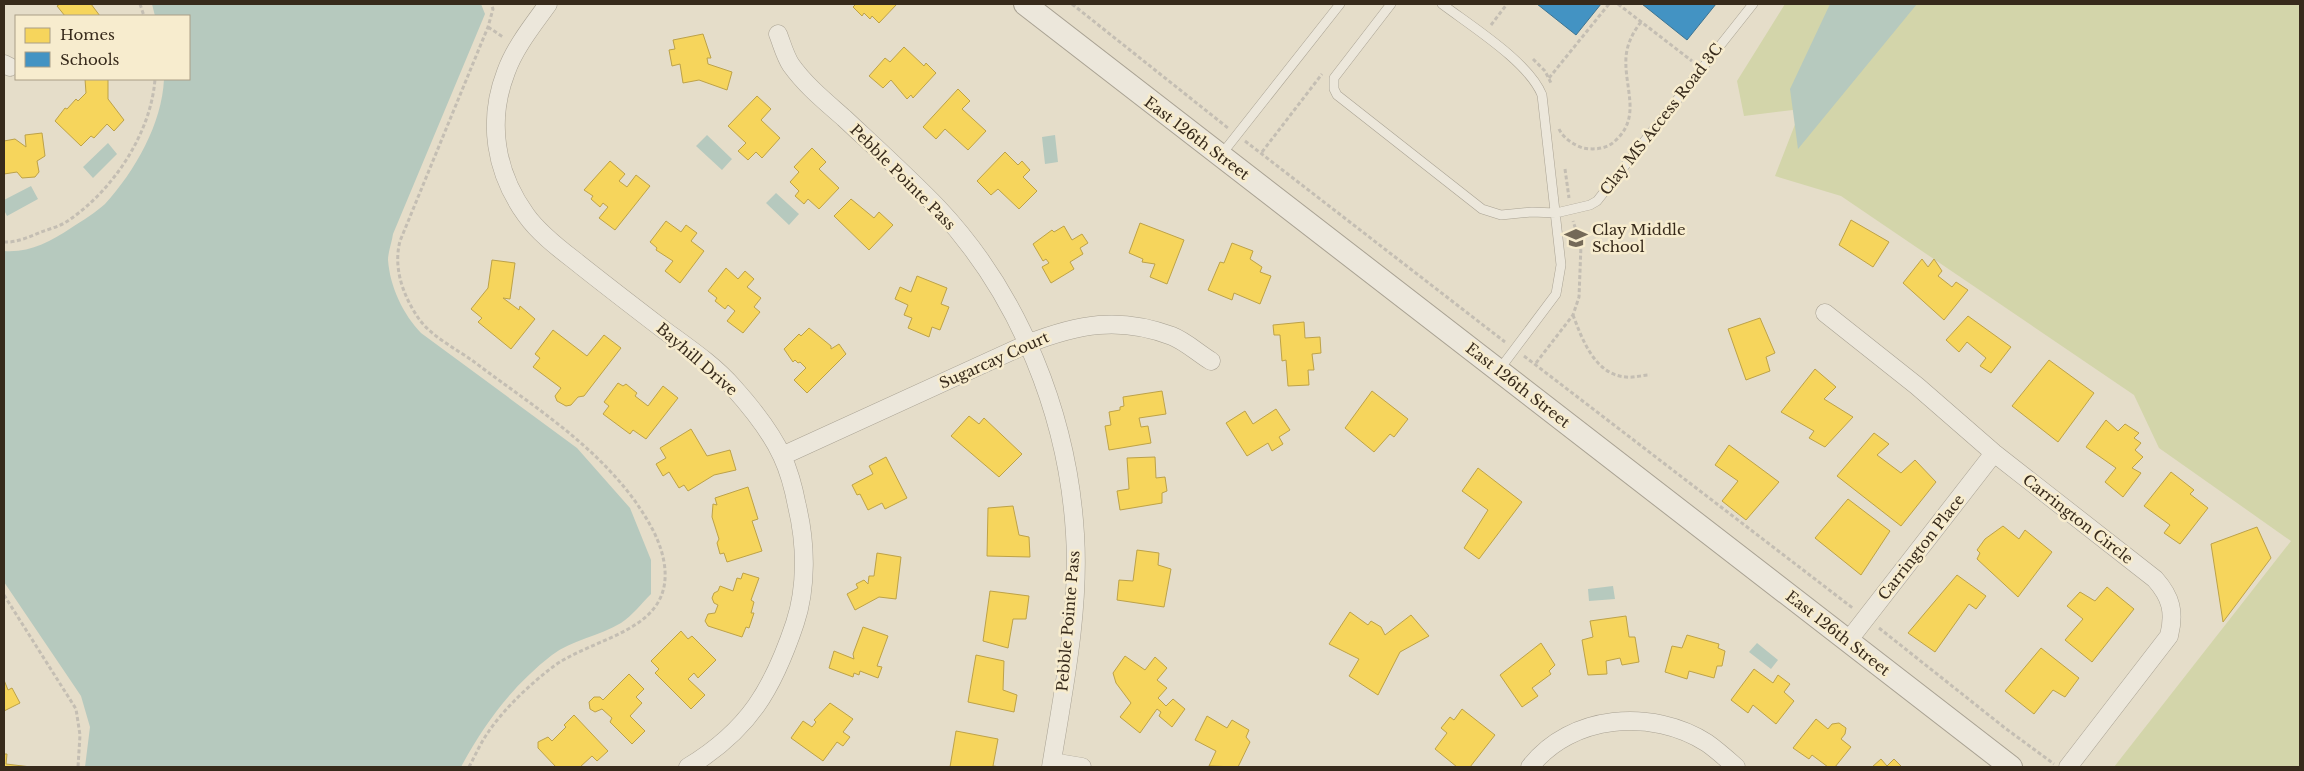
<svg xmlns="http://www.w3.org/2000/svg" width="2304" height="771" font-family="'Libre Baskerville',serif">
  <rect width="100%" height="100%" fill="#e5ddc9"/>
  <path fill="#d3d5aa" d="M1785,4H2300V767H2114L2291,541L2159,448L2134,395L1841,196L1775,176L1801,109L1744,116L1737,81Z"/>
  <path fill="#b6c9be" d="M152,4H481L485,14L393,234C392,242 388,252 388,260C390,287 403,314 421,333L577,448L630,508L651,560V594C642,603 632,616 621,623C599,636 572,640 552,655C512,686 484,724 461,767H85L90,727L81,696L4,582V251C29,253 50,242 71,228C82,221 95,213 105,204C135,171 162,124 164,79H189V16H155Z
    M1830,4H1917L1798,149L1790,89Z
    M707,135L732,159L722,170L696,146Z
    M1055,135L1058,162L1045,164L1042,137Z
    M108,143L117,154L93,178L83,167Z
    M31,186L38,199L7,216L4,210V200Z
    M776,193L799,214L789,225L766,203Z
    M1613,586L1615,599L1589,601L1588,589Z
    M1757,643L1778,660L1771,669L1749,652Z"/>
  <path fill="#f6d55c" stroke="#bda248" d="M60,4H91L100,16H65L57,6Z
    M856,4H897L879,23L872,16L870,19L864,13L862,16L853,7Z
    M703,34L711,58H707L708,64L732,72L727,90L699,80L683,83L680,64L672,66L669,50L675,49L673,40Z
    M904,47L924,66L926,63L936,73L913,98L911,95L907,99L891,80L883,88L869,76L885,58L890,62Z
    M85,79H108V99L124,120L114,131L107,124L94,138L91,136L81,146L55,121L65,108L67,109L76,99L78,101L86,93Z
    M958,89L970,101L962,109L986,131L968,150L945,129L936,139L923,127Z
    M757,96L771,109L761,120L780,138L762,158L756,152L748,160L738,151L746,143L728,126Z
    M42,133L45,156L37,161L39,172L35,177L22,178L17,172L4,174V141L15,139L26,147L25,135Z
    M812,148L826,162L819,169L839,188L819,209L808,199L804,204L795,196L799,191L790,182L799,172L794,167Z
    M1005,152L1018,165L1022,161L1030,170L1023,177L1037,191L1019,209L998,189L991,195L977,181Z
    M610,161L625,174L619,181L627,187L636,175L650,186L615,230L599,218L608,207L603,203L600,207L591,199L593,196L584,190Z
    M851,199L874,218L879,212L893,225L869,250L834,216Z
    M1851,220L1889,242L1873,267L1839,245Z
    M666,221L681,232L686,225L697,233L691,241L704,251L680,283L665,271L673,261L656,250L657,248L650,242Z
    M1140,223L1184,240L1167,284L1150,277L1155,264L1142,262L1143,259L1129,253Z
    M1064,226L1072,240L1082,234L1088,243L1080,248L1083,254L1070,262L1074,269L1051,283L1042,267L1049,263L1046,259L1043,261L1033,244L1052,230L1054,232Z
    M1232,243L1253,251L1250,259L1262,267L1260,272L1271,276L1260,304L1234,293L1232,300L1208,290L1220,262L1224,263Z
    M1922,259L1928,267L1934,259L1942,271L1938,276L1952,287L1956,282L1968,290L1944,320L1903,283Z
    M492,260L515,263L510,299L503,298L519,310L520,306L535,319L511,349L478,322L482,318L471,309L488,288Z
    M726,268L738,279L745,271L754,279L747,287L761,298L754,307L760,312L743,333L727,321L735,311L728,305L725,309L715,301L717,298L708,291Z
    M917,276L947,288L941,304L949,307L940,330L932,327L929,337L908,328L912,318L904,315L908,305L895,299L900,287L911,292Z
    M1968,316L2011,347L1991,373L1980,366L1986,358L1967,342L1959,352L1946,340Z
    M1760,318L1775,353L1766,357L1770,371L1746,380L1728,329Z
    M1304,322L1305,338L1320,337L1321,353L1312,354L1314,370H1308L1309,385L1288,386L1286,360L1282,361L1280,335H1274L1273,325Z
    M809,328L831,346V349L839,344L846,354L807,393L794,380L806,368L800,362L798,363L795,360L793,362L784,349L799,334L801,336Z
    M553,330L587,356L604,335L621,348L584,396L578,397L571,405L566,406L557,401L555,396L561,388L533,367L540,358L535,354Z
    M2049,360L2094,393L2058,442L2012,406Z
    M1815,369L1836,387L1824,399L1853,417L1825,447L1809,438L1814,431L1781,412Z
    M618,383L623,386L626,384L637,393L635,396L648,406L663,386L678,398L646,439L633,430L630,434L603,414L609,406L604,402Z
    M1162,391L1166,414L1139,418L1141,427L1148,426L1151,443L1109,450L1105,426L1111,425L1109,412L1120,410V407L1124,406L1123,397Z
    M1372,391L1408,419L1394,437L1390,434L1374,452L1345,428Z
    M1276,409L1290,430L1279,437L1283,444L1272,451L1268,443L1247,456L1226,423L1245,411L1253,424Z
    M969,416L979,424L984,418L1022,454L999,477L951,436Z
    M2106,420L2118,431L2125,424L2139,433L2134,438L2141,443L2135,450L2143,457L2132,468L2141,473L2123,497L2105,482L2116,468L2086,447Z
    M691,429L707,456L730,450L736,470L714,475L688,491L684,485L679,488L669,472L663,476L656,464L666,458L660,448Z
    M1874,433L1889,444L1877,455L1901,473L1915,460L1936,482L1901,526L1837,476Z
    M1729,445L1779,482L1746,520L1722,501L1738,481L1715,465Z
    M886,457L907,498L885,509L882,503L868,510L860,494L857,495L852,485L873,474L869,466Z
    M1155,457L1156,478L1165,477L1167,491L1162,493V503L1120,510L1117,491L1129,489L1127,458Z
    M1478,468L1522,502L1479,559L1464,548L1488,510L1462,491Z
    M2171,472L2194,490L2190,494L2208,508L2180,544L2164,533L2170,525L2144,506Z
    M748,487L758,519L752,521L762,551L727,562L724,553L720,554L717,543L719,539L712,517L713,504L717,505L715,498Z
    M1848,499L1890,531L1861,575L1815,538Z
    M1013,506L1019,535L1029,537L1030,557L987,556L988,508Z
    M2003,526L2019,539L2025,530L2052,552L2018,597L1977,559L1980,553L1977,550L1985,539Z
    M2257,527L2271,558L2223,622L2211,544Z
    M1137,550L1159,553L1158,565L1171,569L1164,607L1117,600L1119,580L1133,581Z
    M877,553L901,557L896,599L879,597L855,610L847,594L858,588L856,584L864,580L868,584L869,576H874Z
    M743,573L759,578L751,600L754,602L751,613H754L749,628L746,627L742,637L708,626L705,621L708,614L715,613L718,605L714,603L712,598L714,593L718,591L720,586L733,591L737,578L741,579Z
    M1957,575L1986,596L1976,609L1969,604L1935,652L1908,633Z
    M2107,587L2134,609L2092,662L2065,640L2083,619L2067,606L2080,592L2095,601Z
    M990,591L1029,596L1026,619H1013L1008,648L983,641Z
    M1350,612L1368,625L1371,621L1381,627L1385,635L1411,615L1429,636L1400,652L1378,695L1349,676L1359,659L1329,644Z
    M1626,616L1629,637H1635L1639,662L1622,665L1620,658L1606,661L1607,674L1588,675L1582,640L1593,637L1590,621Z
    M863,627L888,636L877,666L882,667L878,678L860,671L859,675L854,673L853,677L829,668L834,651L854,659L853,654Z
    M681,631L688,639L692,636L716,660L698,678L694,673L688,679L705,695L691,709L655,673L659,669L651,661Z
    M1687,635L1719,644L1718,648L1725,651L1722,666H1717L1714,678L1689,671L1687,679L1665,672L1672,646L1682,648Z
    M1541,643L1555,665L1549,671L1551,674L1532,688L1538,696L1522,707L1500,675Z
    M2041,648L2079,678L2065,697L2053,690L2034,714L2005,691Z
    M976,655L1004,661L1003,690L1017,695L1014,712L968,702Z
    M1125,656L1145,670L1155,657L1167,668L1157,680L1167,688L1158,698L1166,706L1173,699L1185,709L1172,727L1159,716L1161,712L1157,709L1140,733L1120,717L1131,703L1116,683L1113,673Z
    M1754,669L1773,683L1778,675L1790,684L1784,692L1794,701L1776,724L1753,705L1748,713L1731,700Z
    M629,674L644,689L636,697L642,703L630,716L645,731L632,744L610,722L612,718L602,709L595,712L590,709L589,702L594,697H600L603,700Z
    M4,680L8,690L12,688L20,703L4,711Z
    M830,703L853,719L843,732L850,737L843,746L837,742L823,761L791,738L803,721L812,727L816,722L814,720Z
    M1462,709L1495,735L1470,767H1457L1435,749L1447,733L1441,728L1450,717L1454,720Z
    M574,715L608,751L597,761L592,756L580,767H556L538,748V742L548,737L552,741L566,727L564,725Z
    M1207,716L1227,728L1232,720L1249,730L1246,737L1250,742L1238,767L1209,766L1216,751L1195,740Z
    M1816,719L1828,729L1832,724L1839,723L1846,728L1845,734L1841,739L1851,747L1835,767H1828L1812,755L1809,759L1793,748Z
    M956,731L998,739L993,766L1000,767H950Z
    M4,754H7L6,764L31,767H4Z
    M1881,759L1887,766L1894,759L1902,767H1872Z"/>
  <path fill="#4393c3" stroke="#3f7491" d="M1537,4H1601L1576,35Z
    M1642,4H1716L1687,40Z"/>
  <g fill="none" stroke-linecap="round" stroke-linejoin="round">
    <defs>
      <path id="service" d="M1391,4L1334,78V89L1337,95L1482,209L1501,215L1532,212L1556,213L1590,205L1597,201L1753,4
        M1442,4C1471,26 1529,62 1542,95L1561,265L1556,294L1499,370
        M1221,155L1340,4"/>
      <path id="minor" d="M548,4C533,25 515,47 506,72C487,121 495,172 526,215C538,232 557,247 574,260C604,284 634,307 664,330C687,347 714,365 733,387C751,407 771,432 782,456C789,471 794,490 797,506C806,543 807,587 795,623C773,689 749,730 688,767
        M778,34C782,44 785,56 791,65C806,86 826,102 844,118C876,148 908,177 938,208C1020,295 1068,416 1075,534C1080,611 1063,692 1051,767
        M4,64L10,67
        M1825,313L1917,386L1994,453L2155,579C2171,597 2175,612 2169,636L2068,767
        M782,456L1027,344C1078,324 1119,316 1172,336C1185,341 1198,353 1211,361
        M1848,641L1994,453
        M1052,762L1082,767
        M1530,767C1571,714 1652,708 1707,743C1717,750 1727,759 1736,767"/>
      <path id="tertiary" d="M1025,4L2011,767"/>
    </defs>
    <use href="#service" stroke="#a9a293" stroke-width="10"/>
    <use href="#minor" stroke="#a9a293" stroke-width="19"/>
    <use href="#tertiary" stroke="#a9a293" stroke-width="24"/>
    <path stroke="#c4beb3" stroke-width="3" stroke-dasharray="4 2.5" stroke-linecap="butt" d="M140,4L144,16
      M1072,4L1228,128
      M1618,4L1692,61
      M1491,25L1507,4
      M488,27L503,37
      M1533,59L1545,71L1551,83
      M1549,78L1609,4
      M1559,129C1563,138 1574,145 1583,148C1594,150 1607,149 1615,141C1642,117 1624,88 1626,57C1627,44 1633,32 1641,22
      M1245,141L1505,342
      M1262,152L1322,74
      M1565,169L1569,198
      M4,242C16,243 29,237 41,232C49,229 58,227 66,222C112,192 151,134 155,79
      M1573,315C1582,339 1595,375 1626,377C1634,378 1642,375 1650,375
      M1524,356L1854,609
      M1536,363L1573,315L1579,297L1581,245L1573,221
      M4,595L76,709L80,735L78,767
      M1879,628L2005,728L2054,764
      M469,767C475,756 480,744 487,734C503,710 527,687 550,669C591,636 676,633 664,562C660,539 648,520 635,501C591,441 531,405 473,361C456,349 431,336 419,319C403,296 393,268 400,241L488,27L493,9L491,4"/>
    <use href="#service" stroke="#ece7db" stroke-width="9"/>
    <use href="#minor" stroke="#ece7db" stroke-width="18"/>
    <use href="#tertiary" stroke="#ece7db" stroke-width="22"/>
  </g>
  <defs>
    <symbol id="school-bare" viewBox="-9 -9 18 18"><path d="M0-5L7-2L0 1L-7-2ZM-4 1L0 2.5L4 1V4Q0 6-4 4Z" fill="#746958" stroke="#f7ecce" stroke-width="2.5" paint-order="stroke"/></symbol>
  </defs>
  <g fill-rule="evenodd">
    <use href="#school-bare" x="1560" y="222" width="32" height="32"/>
  </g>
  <g text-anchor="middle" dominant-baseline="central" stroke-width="5" stroke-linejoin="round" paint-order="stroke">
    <g font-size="15" fill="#372a1b" stroke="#f7ecce">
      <text transform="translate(1661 119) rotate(-52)">Clay MS Access Road 3C</text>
      <text transform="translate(1197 138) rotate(37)">East 126th Street</text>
      <text transform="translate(903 177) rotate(45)">Pebble Pointe Pass</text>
      <text transform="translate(697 359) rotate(41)">Bayhill Drive</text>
      <text transform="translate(994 360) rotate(-24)">Sugarcay Court</text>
      <text transform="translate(1518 385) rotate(38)">East 126th Street</text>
      <text transform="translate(2078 519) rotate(38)">Carrington Circle</text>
      <text transform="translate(1921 547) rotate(-52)">Carrington Place</text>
      <text transform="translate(1068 621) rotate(-85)">Pebble Pointe Pass</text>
      <text transform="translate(1838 633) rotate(38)">East 126th Street</text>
    </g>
    <g font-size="15" fill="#372a1b" stroke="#f7ecce" text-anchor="start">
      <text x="1592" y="229">Clay Middle<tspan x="1592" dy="17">School</tspan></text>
    </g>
  </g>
  <rect width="2304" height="771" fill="none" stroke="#372a1b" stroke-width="10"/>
  <rect x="15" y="15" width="175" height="65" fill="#f7ecce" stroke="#aa9e86"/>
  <rect x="25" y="28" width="25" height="15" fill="#f6d55c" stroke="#aa9e86"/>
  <text x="60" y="40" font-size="15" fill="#372a1b">Homes</text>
  <rect x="25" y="52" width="25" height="15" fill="#4393c3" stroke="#aa9e86"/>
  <text x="60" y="65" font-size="15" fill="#372a1b">Schools</text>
</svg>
